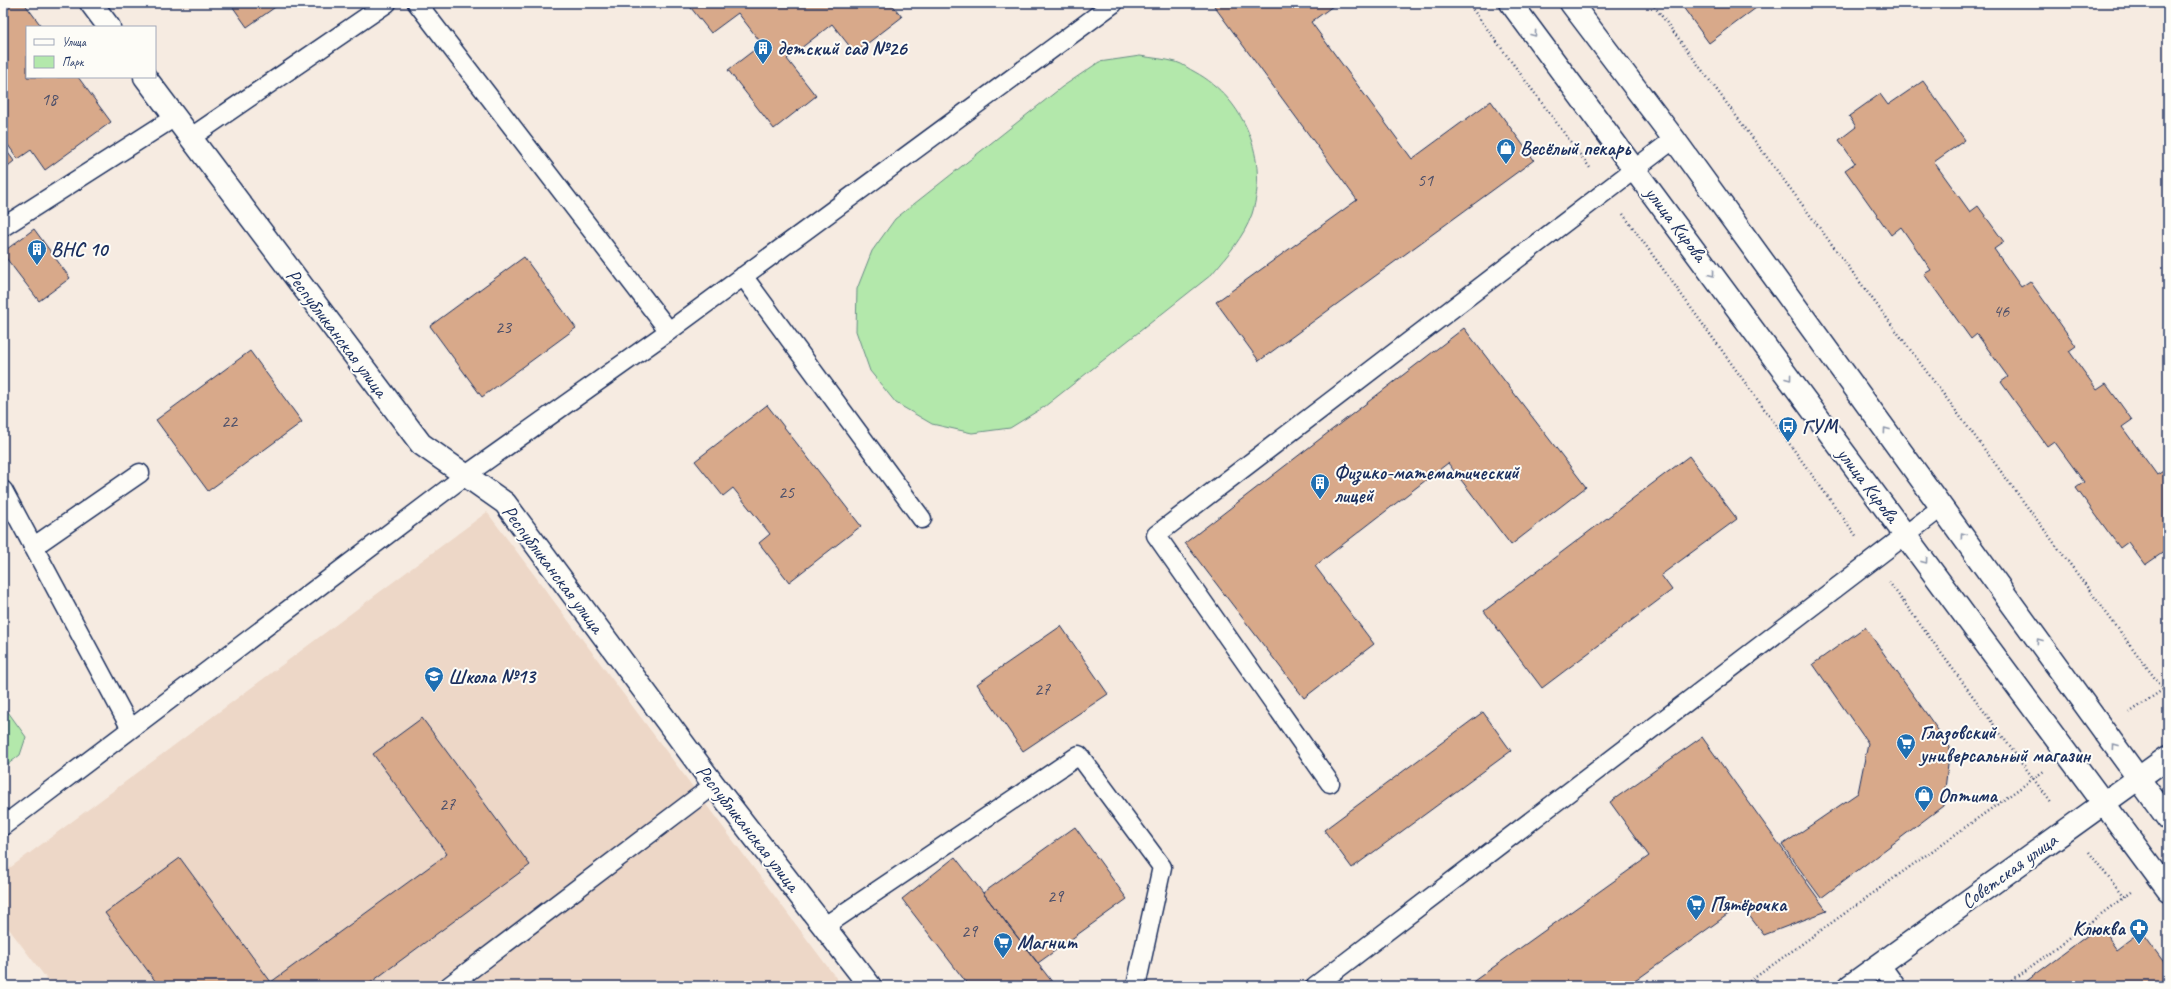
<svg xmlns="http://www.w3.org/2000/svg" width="2171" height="989" font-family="Caveat,sans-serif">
  <rect width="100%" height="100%" fill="#f6ebe1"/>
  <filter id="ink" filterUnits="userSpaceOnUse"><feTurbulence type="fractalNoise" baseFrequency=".025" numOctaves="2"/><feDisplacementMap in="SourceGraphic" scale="8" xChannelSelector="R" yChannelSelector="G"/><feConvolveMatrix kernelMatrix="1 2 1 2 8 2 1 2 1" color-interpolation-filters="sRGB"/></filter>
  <g filter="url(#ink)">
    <path fill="#edd7c7" d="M487,512L842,986H435L431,981L424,986H52L3,921V873Z"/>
    <path fill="#b3e8ab" stroke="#678c84" d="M1140,56C1152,58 1165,59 1176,62C1183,64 1189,69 1195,72C1245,99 1269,160 1252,214C1244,237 1226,257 1211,275L1044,407L1010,428L972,433L932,424L896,403L870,371L856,331L857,289L872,251L895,219L1062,87L1099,62Z
      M3,705L26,737L20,755L3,768Z"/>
    <path fill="#d8a98a" stroke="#1b2f5e" d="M3,3H24L42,27H27V77H78L111,122L45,170L31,150L18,159L3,138Z
      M230,3H281L247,27Z
      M687,3H891L902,17L855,53L832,24L787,59L816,96L774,129L728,70L762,44L738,13L711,33Z
      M1218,3H1337L1311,22L1412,159L1491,101L1534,160L1259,361L1216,302L1357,200L1214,6Z
      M1680,3H1758L1760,5L1709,43Z
      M1923,81L1965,140L1934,162L1970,212L1978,206L2004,242L1994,249L2021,287L2030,281L2076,346L2069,351L2097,390L2106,384L2132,420L2122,427L2157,475L2168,468V549L2145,565L2128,542L2120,548L2076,488L2084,482L2054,441L2047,446L2001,382L2008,377L1977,334L1971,339L1924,274L1931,270L1901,227L1891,235L1845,170L1855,163L1839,140L1856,127L1849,116L1880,94L1888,105Z
      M3,146L14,161L3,170Z
      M34,229L70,278L39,301L3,254V252Z
      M524,257L576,328L482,397L430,326Z
      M1464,328L1586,487L1511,545L1448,463L1315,566L1374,644L1304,698L1185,543Z
      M250,351L302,422L208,491L156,420Z
      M767,405L861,526L789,582L759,543L770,534L733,488L723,496L695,461Z
      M1689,456L1737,519L1661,575L1672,590L1542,688L1484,611Z
      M1061,626L1108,694L1023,751L977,684Z
      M1865,627L1950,747L1943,806L1821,898L1782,845L1858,793L1868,743L1813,664Z
      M1483,712L1511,751L1352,868L1324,830Z
      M422,718L530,865L366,986H159L105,913L180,858L271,982L447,854L373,754Z
      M1702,737L1827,911L1764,935L1741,905L1628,986H1467L1649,856L1610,802Z
      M1075,827L1127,899L1038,963L983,893Z
      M955,857L1053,983L1049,986H969L902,899Z
      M2100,926L2117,949L2141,931L2168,968V986H2020Z"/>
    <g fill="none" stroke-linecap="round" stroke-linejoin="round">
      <defs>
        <path id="service" d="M417,3L669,331
          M190,138L387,3
          M3,227L175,117
          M743,276L922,519
          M3,490L131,729
          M33,547L140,473
          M1330,783L1156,535L1674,139
          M3,826L466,475L669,331L1114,3
          M825,926L1079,755L1162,867L1136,986
          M1880,964L1896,986
          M449,986L714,785
          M1315,986L1942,507"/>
        <path id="minor" d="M91,3L109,27
          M145,77L421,444L505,503L714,785L870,986"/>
        <path id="tertiary" d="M1850,986L2168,757"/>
        <path id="secondary" d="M1511,3L2168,890
          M1571,3L1674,139L2168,819"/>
      </defs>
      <use href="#service" stroke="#1b2f5e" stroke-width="21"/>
      <use href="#minor" stroke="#1b2f5e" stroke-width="25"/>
      <use href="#tertiary" stroke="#1b2f5e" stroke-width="25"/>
      <use href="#secondary" stroke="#1b2f5e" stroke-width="25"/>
      <path stroke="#1b2f5e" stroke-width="2.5" stroke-dasharray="1 3" stroke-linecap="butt" d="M1468,3L1590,168
        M1652,3L2163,689
        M1623,214L1857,537
        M1889,582L2052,804
        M2129,713L2168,686
        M2089,852L2124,898
        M1743,986L2044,771
        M2005,986L2132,891"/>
      <use href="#service" stroke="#fdfcf7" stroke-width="18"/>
      <use href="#minor" stroke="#fdfcf7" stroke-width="22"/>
      <use href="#tertiary" stroke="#fdfcf7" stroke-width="22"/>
      <use href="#secondary" stroke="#fdfcf7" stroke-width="22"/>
    </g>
    <defs><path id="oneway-chevron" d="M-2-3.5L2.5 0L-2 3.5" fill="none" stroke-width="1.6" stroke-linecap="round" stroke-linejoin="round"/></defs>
    <g stroke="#8c96aa">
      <use href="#oneway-chevron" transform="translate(1534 34) rotate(53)"/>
      <use href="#oneway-chevron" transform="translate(1712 274) rotate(53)"/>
      <use href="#oneway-chevron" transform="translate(1789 378) rotate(53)"/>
      <use href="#oneway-chevron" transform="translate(1886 430) rotate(-126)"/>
      <use href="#oneway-chevron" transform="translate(1963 535) rotate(-126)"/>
      <use href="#oneway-chevron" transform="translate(1925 561) rotate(54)"/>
      <use href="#oneway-chevron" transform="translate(2039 641) rotate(-126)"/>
      <use href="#oneway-chevron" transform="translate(2115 746) rotate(-126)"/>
    </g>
  </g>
  <defs>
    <symbol id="building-pin" viewBox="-11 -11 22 30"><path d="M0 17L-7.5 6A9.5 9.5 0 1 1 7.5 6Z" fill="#1f6fb2" stroke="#fdfcf7"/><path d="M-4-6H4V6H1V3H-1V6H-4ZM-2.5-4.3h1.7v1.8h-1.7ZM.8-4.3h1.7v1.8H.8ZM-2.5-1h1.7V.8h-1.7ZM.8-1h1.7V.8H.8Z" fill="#fff"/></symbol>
    <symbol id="shop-pin" viewBox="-11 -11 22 30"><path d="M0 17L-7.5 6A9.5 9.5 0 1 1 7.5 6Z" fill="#1f6fb2" stroke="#fdfcf7"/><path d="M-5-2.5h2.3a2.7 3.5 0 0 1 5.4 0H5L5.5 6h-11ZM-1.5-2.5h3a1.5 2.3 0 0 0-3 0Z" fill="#fff"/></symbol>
    <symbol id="bus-pin" viewBox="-11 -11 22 30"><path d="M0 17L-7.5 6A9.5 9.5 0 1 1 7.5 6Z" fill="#1f6fb2" stroke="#fdfcf7"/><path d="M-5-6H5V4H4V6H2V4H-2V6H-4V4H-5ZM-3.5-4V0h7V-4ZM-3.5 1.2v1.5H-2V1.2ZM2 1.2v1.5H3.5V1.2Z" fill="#fff"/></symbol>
    <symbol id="school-pin" viewBox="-11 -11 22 30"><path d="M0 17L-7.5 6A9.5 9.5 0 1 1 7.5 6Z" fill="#1f6fb2" stroke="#fdfcf7"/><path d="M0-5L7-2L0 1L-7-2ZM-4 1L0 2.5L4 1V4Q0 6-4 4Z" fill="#fff"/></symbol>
    <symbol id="supermarket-pin" viewBox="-11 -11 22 30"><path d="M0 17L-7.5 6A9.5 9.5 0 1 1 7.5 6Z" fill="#1f6fb2" stroke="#fdfcf7"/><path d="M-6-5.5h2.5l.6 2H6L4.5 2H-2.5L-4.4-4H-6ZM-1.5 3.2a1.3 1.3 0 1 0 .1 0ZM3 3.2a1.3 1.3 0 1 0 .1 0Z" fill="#fff"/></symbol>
    <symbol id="pharmacy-pin" viewBox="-11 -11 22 30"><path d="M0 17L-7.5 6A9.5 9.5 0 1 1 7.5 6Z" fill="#1f6fb2" stroke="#fdfcf7"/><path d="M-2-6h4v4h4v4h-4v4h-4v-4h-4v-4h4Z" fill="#fff"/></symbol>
  </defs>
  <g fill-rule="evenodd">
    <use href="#building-pin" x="752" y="37" width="22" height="30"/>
    <use href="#shop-pin" x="1495" y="137" width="22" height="30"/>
    <use href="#building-pin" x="26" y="238" width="22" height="30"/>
    <use href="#bus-pin" x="1777" y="415" width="22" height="30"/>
    <use href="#building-pin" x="1309" y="472" width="22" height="30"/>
    <use href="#school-pin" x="423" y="665" width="22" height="30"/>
    <use href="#supermarket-pin" x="1895" y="732" width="22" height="30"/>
    <use href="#shop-pin" x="1913" y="784" width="22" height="30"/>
    <use href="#supermarket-pin" x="1685" y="893" width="22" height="30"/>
    <use href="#pharmacy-pin" x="2128" y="917" width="22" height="30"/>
    <use href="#supermarket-pin" x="992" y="931" width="22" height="30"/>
  </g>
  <g text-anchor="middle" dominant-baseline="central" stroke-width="4" stroke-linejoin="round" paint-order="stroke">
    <g font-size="18" fill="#4a4e69">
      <text x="49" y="99">18</text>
      <text x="1425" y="180">51</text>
      <text x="2001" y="311">46</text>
      <text x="503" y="327">23</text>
      <text x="229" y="421">22</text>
      <text x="786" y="492">25</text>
      <text x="1042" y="689">27</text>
      <text x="447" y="804">27</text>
      <text x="1055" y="896">29</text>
      <text x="969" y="931">29</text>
    </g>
    <g font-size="20" font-weight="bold" fill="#1b2f5e" stroke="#fdfcf7" text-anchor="start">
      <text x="777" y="48">детский сад №26</text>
      <text x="1520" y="148">Весёлый пекарь</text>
      <text x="51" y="249">ВНС 10</text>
      <text x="1802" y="426">ГУМ</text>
      <text x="1334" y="472">Физико-математический<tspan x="1334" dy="23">лицей</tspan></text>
      <text x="448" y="676">Школа №13</text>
      <text x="1920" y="732">Глазовский<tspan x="1920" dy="23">универсальный магазин</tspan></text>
      <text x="1938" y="795">Оптима</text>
      <text x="1710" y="904">Пятёрочка</text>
      <text x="2125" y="928" text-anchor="end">Клюква</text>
      <text x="1017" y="942">Магнит</text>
    </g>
    <g font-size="20" fill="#1b2f5e" stroke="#fdfcf7">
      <text transform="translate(1676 224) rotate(53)">улица Кирова</text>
      <text transform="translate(337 333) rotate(53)">Республиканская улица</text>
      <text transform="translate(1868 485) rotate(53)">улица Кирова</text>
      <text transform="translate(553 569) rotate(53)">Республиканская улица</text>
      <text transform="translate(748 828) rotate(52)">Республиканская улица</text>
      <text transform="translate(2009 871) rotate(-36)">Советская улица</text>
    </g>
  </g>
  <rect width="2171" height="989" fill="none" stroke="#fdfcf7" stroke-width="16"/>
  <rect x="8" y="8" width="2155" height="973" fill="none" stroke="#1b2f5e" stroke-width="1.5" filter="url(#ink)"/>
  <rect x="26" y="26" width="130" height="52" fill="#fdfcf7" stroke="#a3aaba"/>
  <rect x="34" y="39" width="20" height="6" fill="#fdfcf7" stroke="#a3aaba"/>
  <text x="62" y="46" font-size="12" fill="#1b2f5e">Улица</text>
  <rect x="34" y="56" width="20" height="12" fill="#b3e8ab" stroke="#a3aaba"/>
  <text x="62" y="66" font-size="12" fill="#1b2f5e">Парк</text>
</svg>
